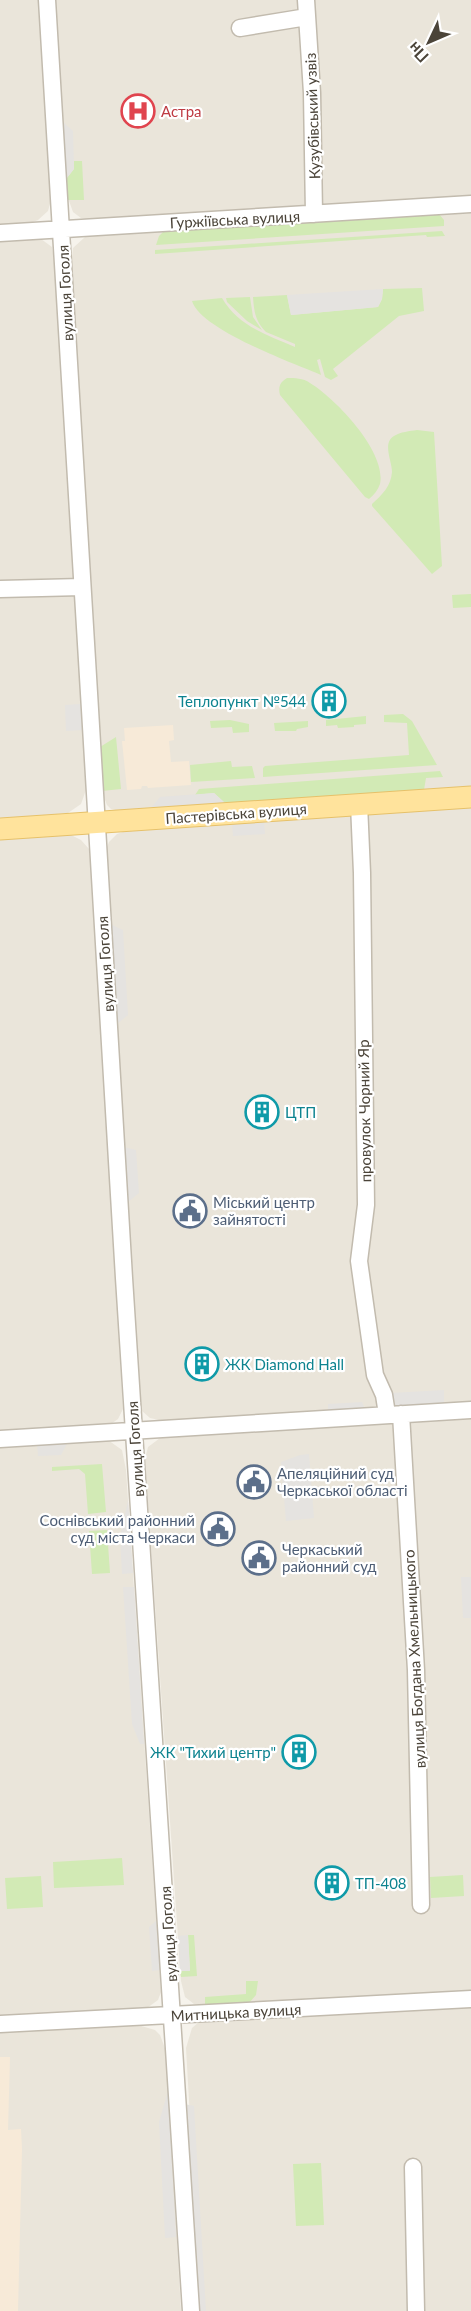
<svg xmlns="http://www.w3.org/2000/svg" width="471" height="2311" font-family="Lato,sans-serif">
  <rect width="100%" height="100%" fill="#f6f3ec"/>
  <path fill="#eae5da" d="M0,0H39L51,200L48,211L38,220L30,223L0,226Z
    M55,0H471V196L92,220L81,218L73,212L68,198Z
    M471,213V786L120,811L111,809L107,805L103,795L71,266L73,248L85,237L95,235Z
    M41,239L52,247L54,260L87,787L81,804L68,813L0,819V241Z
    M471,807V1403L163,1421L150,1418L142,1411L139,1400L106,850L109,842L117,834L129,830Z
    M69,834L81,840L89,849L90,856L123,1409L118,1419L108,1426L0,1432V839Z
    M471,1417V1991L205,2006L194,2004L185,1997L181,1981L145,1459L148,1447L160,1438L170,1436Z
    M108,1440L122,1450L126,1470L161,1992L158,2000L147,2008L0,2016V1446Z
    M471,2007V2311H201L186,2048L192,2028L199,2022L209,2021Z
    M138,2025L155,2030L160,2035L166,2051L181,2311H0V2032Z"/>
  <path fill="#f7ead8" d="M173,725L174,740L169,741L171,762L189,761L191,785L148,788L147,786H142L141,789L127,790L122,741H125L124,728Z
    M0,2057H10L8,2130L21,2129L22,2149L18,2311H0Z"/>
  <path fill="#d2eab5" d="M74,161H82L84,200H68L66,179L74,169Z
    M439,214L444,220V226L156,245L159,236L164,231Z
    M442,231L445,236L427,237L426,235L155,254V250Z
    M422,288L424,311L399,316L333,369L338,376L331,380L325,377L320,359L317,360L321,375C293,363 201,330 192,301L222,298C238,326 267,335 295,347V344L266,332C255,321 254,311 253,297L287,295L291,315L378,307L382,299L383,289Z
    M250,297L253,317L262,330L247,321L227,302L226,298Z
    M287,378C295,378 303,378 310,383C335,398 387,452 380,484C378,490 374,495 369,499L365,497L280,395C278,387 280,382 287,378Z
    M417,430L434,432L442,566L432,574L372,506V504C382,495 391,486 392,472C392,461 382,443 394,436C400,432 410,431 417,430Z
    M471,594V607L453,608L452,595Z
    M403,714L412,721L437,765L263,777V768L265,766L409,755L407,723L384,722V715Z
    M366,716V724L354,725V727L338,728L337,725L326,726V720Z
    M230,720L249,724V732L233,733L232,727L211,728L210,721Z
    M308,721V727L297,729L296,731H275L274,723Z
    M116,737L121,789L102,791L100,747Z
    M231,761L232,767L252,766L255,778L191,782L190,765Z
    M440,771L443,777L426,778L424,790L225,803L214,793L195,795L199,789Z
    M102,1464L106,1512L88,1514L85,1474L79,1469L52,1471V1467Z
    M107,1530L110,1573L92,1574L89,1531Z
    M122,1858L124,1885L54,1888L53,1862Z
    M463,1875L464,1896L431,1898L430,1877Z
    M41,1876L43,1907L7,1909L5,1878Z
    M188,1935H194L197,1976L181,1977L180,1971L190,1970Z
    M246,1981H258L256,1995L249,2003L205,2006V1997L246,1994Z
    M321,2163L324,2225L296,2226L293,2164Z"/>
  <path fill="#e5e3e0" d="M62,121L73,131L74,169L66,179Z
    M383,289L382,299L378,307L291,315L287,295Z
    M81,704L83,730L66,731L65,705Z
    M214,793L225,803L150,809L160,797Z
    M264,821L265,834L233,836L232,823Z
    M110,924L123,930L128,1015L116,1025Z
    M124,1147L136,1150L139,1193L127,1203Z
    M444,1390V1404L391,1407V1393Z
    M362,1402L365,1409L328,1411V1404Z
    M68,1442L61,1455L38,1456L37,1444Z
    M309,1454L314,1518L286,1521L281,1462L300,1455Z
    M128,1501L133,1573L122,1574L120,1537Z
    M461,1577H471V1618H463Z
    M123,1587H134L144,1744H140L132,1724Z
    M156,1921L160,1970L152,1971L149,1927Z
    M188,1935L190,1971H180L178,1936Z
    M168,2091L176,2237L165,2238L159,2122Z
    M179,2103L194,2106L206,2311H191Z"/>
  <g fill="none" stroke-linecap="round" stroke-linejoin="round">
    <defs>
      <path id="minor" d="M47,0C75,426 97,852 124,1278C145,1622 171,1966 191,2311
        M306,0L312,93L314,214
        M240,28L307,17
        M0,233L471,204
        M0,589L82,587
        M359,804L362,873L366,1205L359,1261L375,1375L384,1395L387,1414
        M401,1414L416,1670L421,1905
        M0,1439L471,1410
        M0,2024L471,1999
        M413,2167L416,2311"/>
      <path id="major" d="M0,829L471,797"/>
    </defs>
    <use href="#minor" stroke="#c2bbae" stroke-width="19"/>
    <use href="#major" stroke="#e6c16a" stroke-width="23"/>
    <use href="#minor" stroke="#fff" stroke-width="16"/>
    <use href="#major" stroke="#ffe39c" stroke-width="21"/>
  </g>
  <defs>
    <symbol id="hospital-ring" viewBox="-11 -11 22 22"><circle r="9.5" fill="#fff" stroke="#e0444e" stroke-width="1.5"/><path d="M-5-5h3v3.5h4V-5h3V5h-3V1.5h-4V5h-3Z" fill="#e0444e"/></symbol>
    <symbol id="building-ring" viewBox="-11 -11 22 22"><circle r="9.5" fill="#fff" stroke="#0f9aa8" stroke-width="1.5"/><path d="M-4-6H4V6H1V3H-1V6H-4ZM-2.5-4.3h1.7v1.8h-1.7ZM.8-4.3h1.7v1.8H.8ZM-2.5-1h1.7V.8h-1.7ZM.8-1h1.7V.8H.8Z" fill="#0f9aa8"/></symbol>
    <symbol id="civic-ring" viewBox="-11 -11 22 22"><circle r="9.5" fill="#fff" stroke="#5c6f8a" stroke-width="1.5"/><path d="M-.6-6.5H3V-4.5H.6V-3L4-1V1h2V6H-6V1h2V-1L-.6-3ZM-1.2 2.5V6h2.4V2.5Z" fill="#5c6f8a"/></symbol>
  </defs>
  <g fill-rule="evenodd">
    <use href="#hospital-ring" x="119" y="92" width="38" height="38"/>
    <use href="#building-ring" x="310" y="682" width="38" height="38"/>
    <use href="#building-ring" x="243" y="1093" width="38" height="38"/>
    <use href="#civic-ring" x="171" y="1192" width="38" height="38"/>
    <use href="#building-ring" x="183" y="1345" width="38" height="38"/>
    <use href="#civic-ring" x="235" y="1463" width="38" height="38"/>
    <use href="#civic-ring" x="199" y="1510" width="38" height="38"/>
    <use href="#civic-ring" x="240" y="1539" width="38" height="38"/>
    <use href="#building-ring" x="280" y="1733" width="38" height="38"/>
    <use href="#building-ring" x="313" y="1864" width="38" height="38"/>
  </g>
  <g text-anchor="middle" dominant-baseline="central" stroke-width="4.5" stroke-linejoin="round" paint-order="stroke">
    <g font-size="15" fill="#be3a42" stroke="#fff" text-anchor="start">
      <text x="161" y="111">Астра</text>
    </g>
    <g font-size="15" fill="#4b4439" stroke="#fff">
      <text transform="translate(312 116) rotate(-92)">Кузубівський узвіз</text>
      <text transform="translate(235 219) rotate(-3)">Гуржіївська вулиця</text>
      <text transform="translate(65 293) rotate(-93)">вулиця Гоголя</text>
      <text transform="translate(236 813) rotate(-4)">Пастерівська вулиця</text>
      <text transform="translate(105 964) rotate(-94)">вулиця Гоголя</text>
      <text transform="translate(364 1111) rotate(-91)">провулок Чорний Яр</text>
      <text transform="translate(135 1449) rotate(-94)">вулиця Гоголя</text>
      <text transform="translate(414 1659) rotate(-93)">вулиця Богдана Хмельницького</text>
      <text transform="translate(168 1934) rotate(-94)">вулиця Гоголя</text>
      <text transform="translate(236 2012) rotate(-3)">Митницька вулиця</text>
    </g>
    <g font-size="15" fill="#0d838f" stroke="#fff" text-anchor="start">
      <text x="306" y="701" text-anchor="end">Теплопункт №544</text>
      <text x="285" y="1112">ЦТП</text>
      <text x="225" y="1364">ЖК Diamond Hall</text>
      <text x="276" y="1752" text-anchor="end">ЖК "Тихий центр"</text>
      <text x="355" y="1883">ТП-408</text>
    </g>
    <g font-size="15" fill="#4e5e75" stroke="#fff" text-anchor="start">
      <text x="213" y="1202">Міський центр<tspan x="213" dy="17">зайнятості</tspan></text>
      <text x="277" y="1473">Апеляційний суд<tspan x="277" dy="17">Черкаської області</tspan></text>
      <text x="195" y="1520" text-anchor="end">Соснівський районний<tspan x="195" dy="17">суд міста Черкаси</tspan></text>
      <text x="282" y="1549">Черкаський<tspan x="282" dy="17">районний суд</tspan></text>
    </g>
  </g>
  <g transform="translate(429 42) rotate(226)" stroke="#ffffff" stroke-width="4.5" paint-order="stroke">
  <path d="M0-4.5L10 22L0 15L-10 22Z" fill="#4b4439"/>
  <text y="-9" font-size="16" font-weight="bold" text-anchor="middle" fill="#4b4439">Пн</text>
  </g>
</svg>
